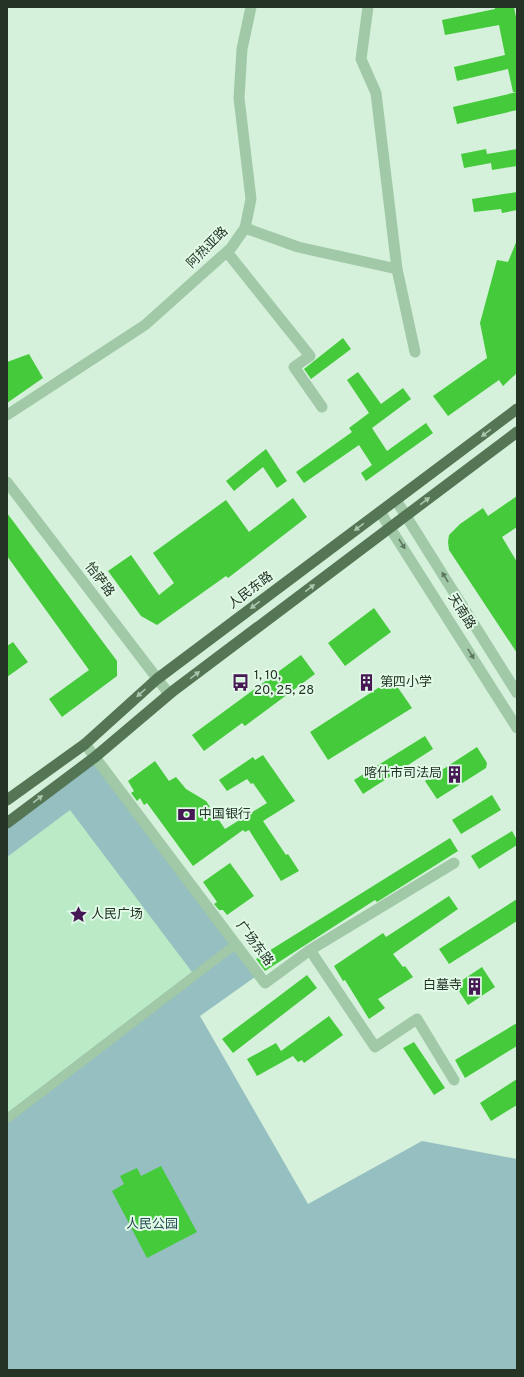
<svg xmlns="http://www.w3.org/2000/svg" width="524" height="1377" font-family="Overpass,'Noto Sans SC',sans-serif">
  <rect width="100%" height="100%" fill="#d5f1db"/>
  <path fill="#95bfc0" d="M95,757L259,974L200,1016L308,1204L422,1141L517,1159V1370H7V823Z"/>
  <path fill="#bbeac7" d="M70,810L192,972L7,1113V857Z"/>
  <path fill="#44ca3a" d="M495,7H514L517,22V110L457,124L453,107L517,92H513L508,69L457,81L454,67L505,55L499,25L445,35L442,20L495,9Z
    M486,149L487,154L517,149V166L492,170L491,163L464,168L461,154Z
    M517,192V210L502,213L501,209L474,212L472,199Z
    M517,240V373L503,386L499,380L448,416L433,396L487,358L480,323L497,260L508,262Z
    M343,338L351,349L311,379L304,369Z
    M29,354L43,378L7,403V362Z
    M358,372L381,404L403,388L411,399L372,428L387,451L426,423L433,433L366,481L361,473L372,465L359,445L304,483L296,472L352,432L349,428L369,413L347,380Z
    M266,449L287,481L277,488L263,467L234,491L226,481Z
    M517,496V527L502,537L517,562V653L449,550L448,542L449,535L460,524L483,508L488,516Z
    M293,498L307,517L228,578L226,576L157,625L141,616L108,571L131,555L159,595L174,583L153,553L226,500L249,532Z
    M7,513L117,661V676L62,717L49,699L89,670L7,556Z
    M374,608L391,632L345,666L328,643Z
    M13,642L28,662L7,677V646Z
    M301,655L315,674L245,726L242,723L204,751L192,735Z
    M392,679L412,708L328,760L310,732Z
    M425,736L433,749L363,794L354,780Z
    M477,747L487,763L486,768L437,799L425,781Z
    M263,755L295,801L263,821L286,855L288,854L299,871L281,881L249,830L245,832L243,830L193,866L147,803L144,805L140,798L137,801L131,793L134,791L128,781L155,761L169,781L176,777L186,789L206,801L225,829L267,803L253,783L251,784L247,779L227,791L219,780L253,757L255,760Z
    M492,795L501,810L461,834L452,820Z
    M512,831L517,840V845L479,869L471,856Z
    M450,838L458,851L377,902L375,900L265,971L256,959Z
    M230,863L254,896L227,915L223,910H219L214,904L217,902L203,882Z
    M449,896L458,909L393,954L403,967L405,966L413,977L378,999L385,1008L369,1019L345,980L343,981L334,966L383,933L386,937Z
    M517,899V921L449,964L439,949Z
    M482,967L495,987L468,1005L455,985Z
    M307,975L317,988L233,1053L222,1039Z
    M329,1016L343,1035L304,1063L302,1060L298,1062L293,1056L257,1076L247,1059L276,1043L281,1051Z
    M517,1023V1046L465,1078L455,1060Z
    M414,1042L445,1088L434,1095L403,1048Z
    M517,1079V1105L491,1121L480,1103Z
    M161,1166L197,1232L147,1258L112,1191L124,1184L120,1176L137,1168L141,1176Z"/>
  <g fill="none" stroke-linecap="round" stroke-linejoin="round">
    <path stroke="#a1c9a7" stroke-width="9" d="M7,1119L236,944"/>
    <path stroke="#a1c9a7" stroke-width="11" d="M368,7L361,59L376,93L397,269L415,352
      M245,228L298,247L397,269
      M227,252L310,356L294,367L322,407
      M7,415L145,325L231,248L245,228L251,199L239,98L242,49L251,7
      M7,482L169,694
      M85,744L265,983L310,950L454,863
      M310,950L375,1047L417,1019L454,1080"/>
    <path stroke="#a1c9a7" stroke-width="11" d="M396,500L517,693
      M380,512L517,728"/>
    <path stroke="#547655" stroke-width="11" d="M7,800L85,744L157,679L517,409
      M7,823L95,757L173,691L517,432"/>
  </g>
  <defs><path id="oneway-solid" d="M-6-.8H1V-3.2L6.5 0L1 3.2V.8H-6Z"/></defs>
  <g fill="#a9c5ad">
    <use href="#oneway-solid" transform="translate(486 433) rotate(143)"/>
    <use href="#oneway-solid" transform="translate(425 501) rotate(-37)"/>
    <use href="#oneway-solid" transform="translate(359 527) rotate(143)"/>
    <use href="#oneway-solid" transform="translate(310 588) rotate(-37)"/>
    <use href="#oneway-solid" transform="translate(255 605) rotate(143)"/>
    <use href="#oneway-solid" transform="translate(195 675) rotate(-37)"/>
    <use href="#oneway-solid" transform="translate(141 693) rotate(138)"/>
    <use href="#oneway-solid" transform="translate(38 799) rotate(-37)"/>
  </g>
  <g fill="#5c765f">
    <use href="#oneway-solid" transform="translate(402 544) rotate(58)"/>
    <use href="#oneway-solid" transform="translate(445 577) rotate(-122)"/>
    <use href="#oneway-solid" transform="translate(471 654) rotate(58)"/>
  </g>
  <defs>
    <symbol id="bus-bare" viewBox="-9 -9 18 18"><path d="M-5-6H5V4H4V6H2V4H-2V6H-4V4H-5ZM-3.5-4V0h7V-4ZM-3.5 1.2v1.5H-2V1.2ZM2 1.2v1.5H3.5V1.2Z" fill="#461955" stroke="#e1f9e7" stroke-width="2.5" paint-order="stroke"/></symbol>
    <symbol id="building-bare" viewBox="-9 -9 18 18"><path d="M-4-6H4V6H1V3H-1V6H-4ZM-2.5-4.3h1.7v1.8h-1.7ZM.8-4.3h1.7v1.8H.8ZM-2.5-1h1.7V.8h-1.7ZM.8-1h1.7V.8H.8Z" fill="#461955" stroke="#e1f9e7" stroke-width="2.5" paint-order="stroke"/></symbol>
    <symbol id="bank-bare" viewBox="-9 -9 18 18"><path d="M-6-4H6V4H-6ZM0-2.3a2.3 2.3 0 1 0 0 4.6a2.3 2.3 0 1 0 0-4.6Z" fill="#461955" stroke="#e1f9e7" stroke-width="2.5" paint-order="stroke"/></symbol>
    <symbol id="sight-bare" viewBox="-9 -9 18 18"><path d="M0-6L1.8-2.2L6-1.7L2.9 1.2L3.7 5.4L0 3.3L-3.7 5.4L-2.9 1.2L-6-1.7L-1.8-2.2Z" fill="#461955" stroke="#e1f9e7" stroke-width="2.5" paint-order="stroke"/></symbol>
  </defs>
  <g fill-rule="evenodd">
    <use href="#bus-bare" x="228" y="670" width="25" height="25"/>
    <use href="#building-bare" x="354" y="670" width="25" height="25"/>
    <use href="#building-bare" x="442" y="762" width="25" height="25"/>
    <use href="#bank-bare" x="174" y="802" width="25" height="25"/>
    <use href="#sight-bare" x="66" y="902" width="25" height="25"/>
    <use href="#building-bare" x="462" y="974" width="25" height="25"/>
  </g>
  <g text-anchor="middle" dominant-baseline="central" stroke-width="4" stroke-linejoin="round" paint-order="stroke">
    <g font-size="13" fill="#243324" stroke="#e1f9e7">
      <text transform="translate(208 248) rotate(-45)">阿热亚路</text>
      <text transform="translate(99 580) rotate(53)">恰萨路</text>
      <text transform="translate(251 591) rotate(-37)">人民东路</text>
      <text transform="translate(461 612) rotate(58)">天南路</text>
      <text transform="translate(254 944) rotate(53)">广场东路</text>
    </g>
    <g font-size="13" fill="#243324" stroke="#e1f9e7" text-anchor="start">
      <text x="254" y="676">1, 10,<tspan x="254" dy="15">20, 25, 28</tspan></text>
      <text x="380" y="683">第四小学</text>
      <text x="442" y="774" text-anchor="end">喀什市司法局</text>
      <text x="199" y="815">中国银行</text>
      <text x="91" y="915">人民广场</text>
      <text x="462" y="986" text-anchor="end">白墓寺</text>
    </g>
    <g font-size="13" fill="#274f52" stroke="#e1f9e7">
      <text x="152" y="1225">人民公园</text>
    </g>
  </g>
  <rect width="524" height="1377" fill="none" stroke="#243324" stroke-width="16"/>
</svg>
